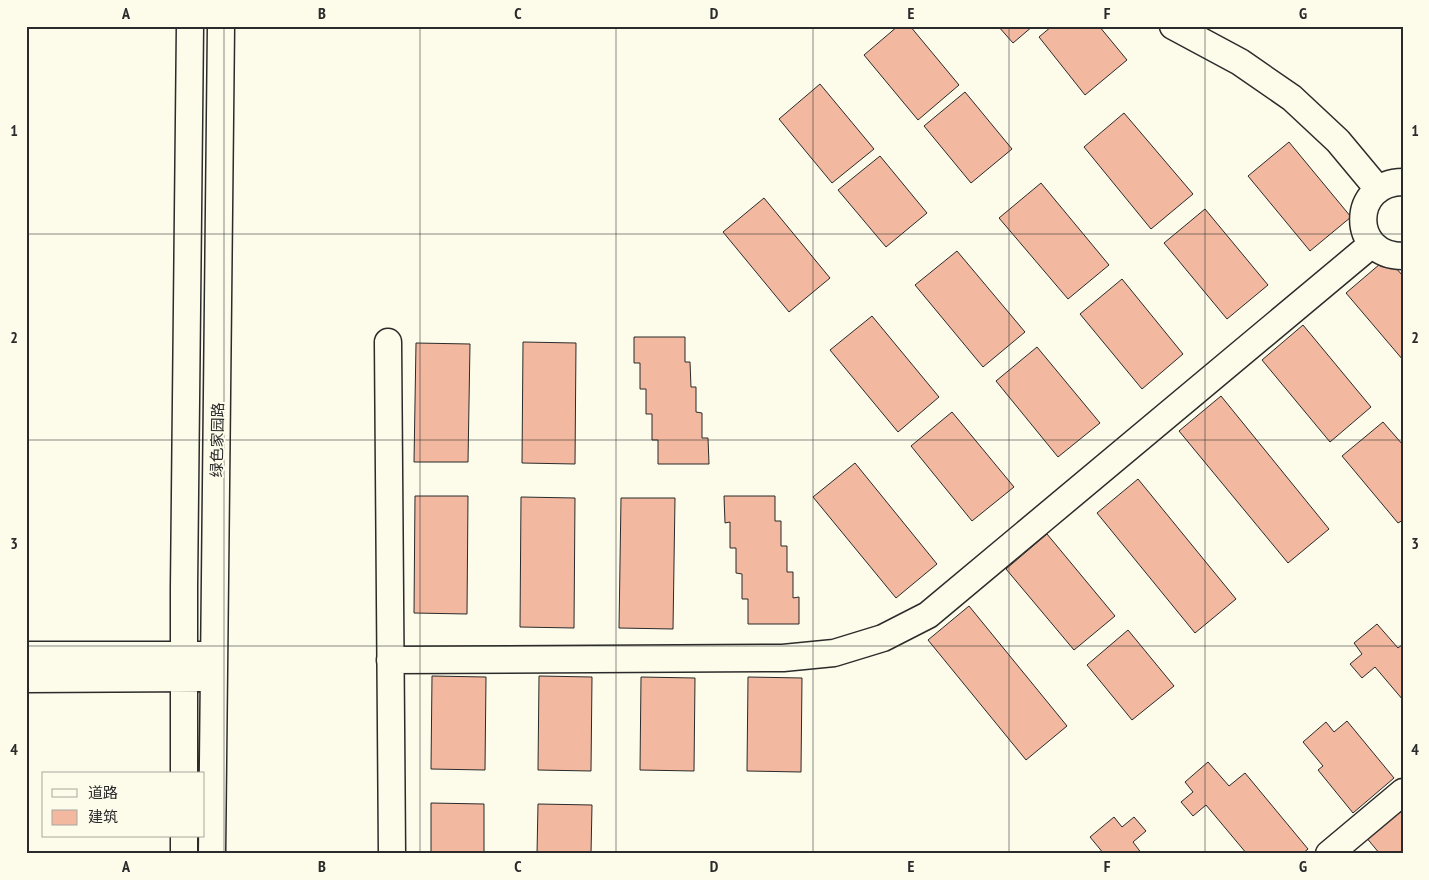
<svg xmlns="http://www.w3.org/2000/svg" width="1429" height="880" font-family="'PT Sans Narrow','Noto Sans SC',sans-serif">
  <rect width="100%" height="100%" fill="#fdfbea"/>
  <path fill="#f2b8a0" stroke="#2b2b2b" d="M898,26H910L959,85L918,120L864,55Z
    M998,26H1033L1013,43Z
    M1052,26H1099L1127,60L1085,95L1039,37Z
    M820,84L874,149L832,183L779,119Z
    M965,92L1012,149L971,183L924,126Z
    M1124,113L1193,194L1151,229L1084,147Z
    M1289,142L1351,217L1310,251L1248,176Z
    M880,156L927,213L886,247L838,190Z
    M1041,183L1109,265L1068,299L999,218Z
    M764,198L830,278L789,312L723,232Z
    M1205,209L1268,285L1227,319L1164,243Z
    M957,251L1025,332L983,367L915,285Z
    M1387,258L1403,276V360L1346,293Z
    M1122,279L1183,354L1142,389L1080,314Z
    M872,316L939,397L898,432L830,350Z
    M1303,325L1371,407L1330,442L1262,360Z
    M634,337H685V362H690L691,387H696V412L702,413V438H708L709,464H658V440H652V414H646V389H640V363H634Z
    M523,342L576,343L575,464L522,463Z
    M416,343L470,344L468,462H414Z
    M1037,347L1100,423L1058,457L996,381Z
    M1221,396L1329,529L1288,563L1179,431Z
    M952,412L1014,487L972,521L911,446Z
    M1383,422L1403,445V520L1398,523L1342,456Z
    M855,463L937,564L896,598L813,497Z
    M1138,479L1236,599L1195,633L1097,513Z
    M415,496H468L467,614L414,613Z
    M724,496H775V521H781V546H787V572H793V598L799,597V624H748V599H742V574L736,573V548H730V522L725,523Z
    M521,497L575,498L574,628L520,627Z
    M621,498H675L673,629L619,628Z
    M1047,534L1115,616L1074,650L1006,569Z
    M969,606L1067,726L1026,760L928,640Z
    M1377,624L1398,648L1403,644V700L1375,667L1362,678L1350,664L1362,654L1354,643Z
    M1128,630L1174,686L1132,720L1087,665Z
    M432,676L486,677L485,770L431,769Z
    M539,676L592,677L591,771L538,770Z
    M641,677L695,678L694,771L640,770Z
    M748,677L802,678L801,772L747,771Z
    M1347,721L1394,778L1353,813L1318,770L1323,766L1303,742L1326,722L1334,732Z
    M1208,762L1229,786L1245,773L1308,849L1302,854H1247L1206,805L1193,816L1181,802L1193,792L1185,782Z
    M431,803L484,804V854H431Z
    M538,804L592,805L591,854H537Z
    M1403,804V854H1380L1365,836Z
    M1114,817L1122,827L1134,817L1146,831L1133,842L1142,854H1104L1090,837Z"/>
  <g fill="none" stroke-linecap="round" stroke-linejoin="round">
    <defs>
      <path id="minor" d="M1173,26L1240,62L1292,98L1338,141L1378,189
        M1403,182C1351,182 1349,256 1403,256
        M388,342L392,854
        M26,655H201
        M390,660L783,658L834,653L883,638L928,615L1372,244
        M26,679L200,678
        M184,774V588L190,26
        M184,854V836
        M212,854L221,26
        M1329,854L1403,792"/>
    </defs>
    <use href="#minor" stroke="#2b2b2b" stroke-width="29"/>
    <use href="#minor" stroke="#fdfbea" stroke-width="26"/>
  </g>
  <path fill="none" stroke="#2b2b2b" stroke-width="1" stroke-opacity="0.55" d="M224,26V854M420,26V854M616,26V854M813,26V854M1009,26V854M1205,26V854M26,234H1403M26,440H1403M26,646H1403"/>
  <g text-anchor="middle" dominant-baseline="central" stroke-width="4" stroke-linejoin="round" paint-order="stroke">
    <g font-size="15" fill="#2b2b2b" stroke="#fdfbea">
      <text transform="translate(217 440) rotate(-89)">绿色家园路</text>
    </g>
  </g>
  <rect width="1429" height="880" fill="none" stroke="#fdfbea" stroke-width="55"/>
  <rect x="42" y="772" width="162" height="65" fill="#fdfbea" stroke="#a9a89e"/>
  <rect x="52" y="789" width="25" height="8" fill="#fdfbea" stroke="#a9a89e"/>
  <text x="88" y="798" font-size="15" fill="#2b2b2b">道路</text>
  <rect x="52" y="810" width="25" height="15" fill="#f2b8a0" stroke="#a9a89e"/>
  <text x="88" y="822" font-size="15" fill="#2b2b2b">建筑</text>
  <rect x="28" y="28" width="1374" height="824" fill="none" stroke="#2b2b2b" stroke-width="2"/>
  <g font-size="16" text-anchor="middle" font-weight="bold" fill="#2b2b2b">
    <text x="126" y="19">A</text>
    <text x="322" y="19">B</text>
    <text x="518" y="19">C</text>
    <text x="714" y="19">D</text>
    <text x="911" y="19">E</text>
    <text x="1107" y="19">F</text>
    <text x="1303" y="19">G</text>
    <text x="14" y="136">1</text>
    <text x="1415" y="136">1</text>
    <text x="14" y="343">2</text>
    <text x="1415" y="343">2</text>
    <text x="14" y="549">3</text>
    <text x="1415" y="549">3</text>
    <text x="14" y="755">4</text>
    <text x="1415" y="755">4</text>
    <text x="126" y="872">A</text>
    <text x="322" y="872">B</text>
    <text x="518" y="872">C</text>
    <text x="714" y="872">D</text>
    <text x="911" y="872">E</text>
    <text x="1107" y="872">F</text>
    <text x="1303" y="872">G</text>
  </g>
</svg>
